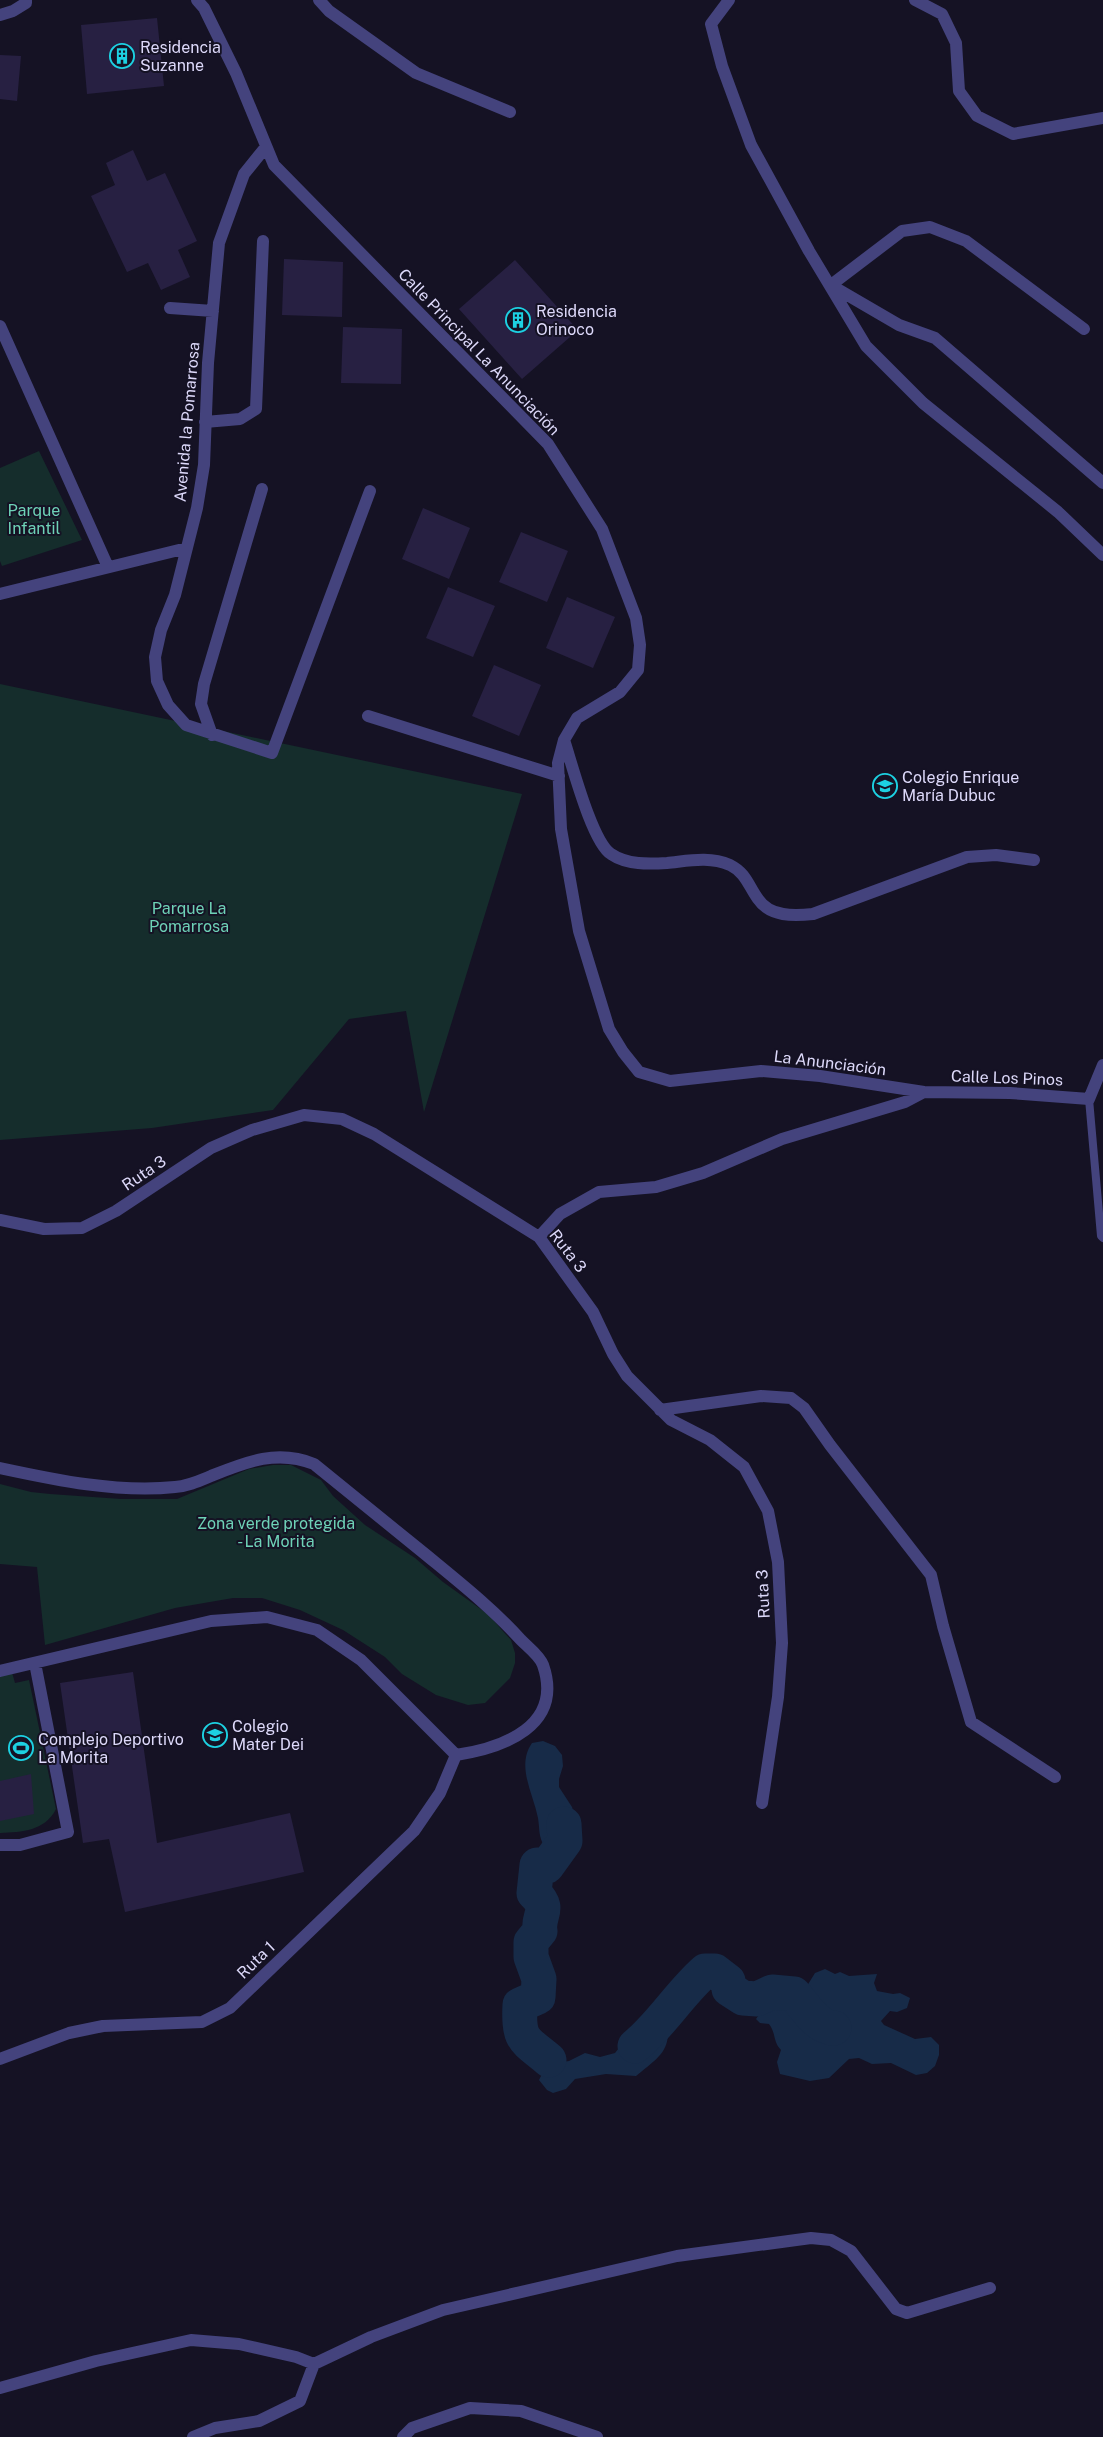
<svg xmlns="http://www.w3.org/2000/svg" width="1103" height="2437" font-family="'Public Sans',sans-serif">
  <rect width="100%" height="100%" fill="#151224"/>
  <path fill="#152d2c" d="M39,451L82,540L2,566L0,561V468Z
    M0,684L522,794L424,1112L406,1011L349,1019L273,1110L152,1128L0,1140Z
    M273,1465H291L321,1480L333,1496L365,1525L415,1558L443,1582L489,1615L501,1629L511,1640L515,1653V1663L510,1678L485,1703L468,1705L436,1695L402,1674L385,1657L343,1630L300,1610L262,1598H233L175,1608L45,1645L37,1567L0,1564V1484L31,1492L50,1494L121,1499H177L249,1469Z
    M11,1669L15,1683L29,1680L56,1809C45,1831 22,1832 0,1833V1671Z"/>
  <path fill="#172b48" d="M543,1741L555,1746L562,1755L563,1766L559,1779V1787L572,1807L579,1832L570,1850L547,1866L537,1865L545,1848C538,1835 540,1831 538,1818C533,1793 516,1766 532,1743Z
    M825,1969L835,1974L840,1972L849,1976L877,1974L874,1983L877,1991L893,1994L900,1993L910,1998L907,2008L897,2012L890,2011L881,2021L884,2025L915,2039L931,2037L939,2045V2055L935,2066L927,2073L916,2075L891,2063L872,2064L859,2058L849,2059L829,2078L810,2081L780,2074L777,2062L781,2050C773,2042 776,2033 769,2024L760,2023L756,2019L761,2012L790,2005L802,1994L815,1973Z
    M667,2010C671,2050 666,2052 636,2076L606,2074L575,2079L566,2089L553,2093L547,2090L539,2080L545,2068C540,2057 531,2056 520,2055L513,2037L514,2029L519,2026L525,2025L531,2030L534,2040L550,2050L557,2063L569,2061L585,2053L600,2057L615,2053L626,2039L639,2031L654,2014Z"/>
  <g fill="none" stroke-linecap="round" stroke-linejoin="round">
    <path stroke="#172b48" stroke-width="35" d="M635,2046C661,2025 679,1994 705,1971H715L728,1981L729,1989L743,1998L757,1999L772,1992L794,1994C804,2005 817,2028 834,2028
      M549,2060C524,2039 518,2041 520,2005L538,1997L539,1979L531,1957V1942L540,1931C537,1914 552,1910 534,1893L537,1865L547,1866L565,1841L564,1824"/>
  </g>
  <path fill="#272042" d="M157,18L164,86L87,94L81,25Z
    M0,55L21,56L17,101L0,99Z
    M133,150L147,181L165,173L197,241L178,250L190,277L161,290L148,263L127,272L91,196L115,185L106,163Z
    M284,259L343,262L342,317L282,315Z
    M515,260L578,330L522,379L459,309Z
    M343,327L402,329L401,384L341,383Z
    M423,508L470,528L449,579L402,559Z
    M521,532L568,551L547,602L499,582Z
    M448,587L495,606L473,657L426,638Z
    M567,597L615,617L593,668L546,648Z
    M494,665L541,685L519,736L472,716Z
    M133,1672L157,1843L290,1813L304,1872L125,1912L109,1839L83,1843L60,1683Z
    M31,1774L34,1814L0,1821V1781Z"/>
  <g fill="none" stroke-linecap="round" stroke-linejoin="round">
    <path stroke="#44437d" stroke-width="8" d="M1089,1099L1101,1236L1103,1238"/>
    <path stroke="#44437d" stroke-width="12" d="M197,0L204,8L236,73L274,165L548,444L602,529L636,618L640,645L638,670L620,692L577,718L564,740L558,763L561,829L579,931L609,1029L623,1052L639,1072L670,1081L761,1071L820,1076L924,1092L1010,1093L1089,1099L1103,1065
      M319,0L329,11L416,73L510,112
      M729,0L711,24L722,66L751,145L809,251L866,346L923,403L1058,512L1103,555
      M915,0L942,14L956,43L959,91L977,116L1013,134L1103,118
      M0,15L13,11L26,3V0
      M265,148L244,174L219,243L208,363L204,465L197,508L175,595L161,630L155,657L157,681L168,705L186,725L272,753L370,491
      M831,285L902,231L930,227L966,241L1084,329
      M832,286L899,325L935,338L1103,483
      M170,308L213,311
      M0,326L108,567
      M205,422L240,419L256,409L263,241
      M0,594L187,548
      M368,716L559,776
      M212,735L201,704L204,684L262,489
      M564,740C572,764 592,842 611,854C627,865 649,864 667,863C688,861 709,856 730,865C746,873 748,885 758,899C770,917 794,916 813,914L967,857L996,855L1034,860
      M0,1220L44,1229L82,1228L116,1211L211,1148L252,1130L304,1115L342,1119L374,1134L539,1237L593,1312L613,1354L627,1376L671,1420L710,1440L744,1467L768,1511L778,1562L782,1643L778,1697L762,1803
      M539,1237L560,1214L599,1192L656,1187L703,1173L782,1139L905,1102L924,1092
      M660,1410L761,1396L791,1398L804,1408L830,1445L931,1575L943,1626L971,1722L1055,1777
      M0,1468C56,1480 117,1493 175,1487C188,1486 199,1481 211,1476C246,1462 277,1449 314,1464C351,1494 388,1524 425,1554C459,1582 492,1608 521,1640C528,1647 540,1656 543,1665C564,1726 503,1748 456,1755
      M0,1671L211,1621L267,1617L317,1630L361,1660L456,1755
      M0,1845H20L68,1832L35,1663
      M0,2059L69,2033L103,2026L202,2022L230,2008L414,1831L440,1793L456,1755
      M0,2388L96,2361L191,2340L239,2344L296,2357L314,2364
      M193,2437L215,2428L259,2421L300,2401L314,2364L371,2337L443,2310L677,2256L811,2238L831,2240L851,2251L896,2309L907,2313L990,2288
      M403,2437L412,2428L470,2408L521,2411L597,2437"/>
  </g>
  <defs>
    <symbol id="building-ring" viewBox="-11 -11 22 22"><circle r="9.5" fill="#151224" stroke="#1dd1e2" stroke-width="1.5"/><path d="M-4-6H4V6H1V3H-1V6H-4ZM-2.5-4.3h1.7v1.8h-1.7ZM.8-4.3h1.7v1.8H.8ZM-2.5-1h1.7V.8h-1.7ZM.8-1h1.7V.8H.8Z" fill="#1dd1e2"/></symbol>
    <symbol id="school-ring" viewBox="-11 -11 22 22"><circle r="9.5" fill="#151224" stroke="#1dd1e2" stroke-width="1.5"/><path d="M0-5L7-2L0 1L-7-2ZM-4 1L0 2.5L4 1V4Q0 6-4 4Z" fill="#1dd1e2"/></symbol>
    <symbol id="stadium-ring" viewBox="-11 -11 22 22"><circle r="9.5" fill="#151224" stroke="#1dd1e2" stroke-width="1.5"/><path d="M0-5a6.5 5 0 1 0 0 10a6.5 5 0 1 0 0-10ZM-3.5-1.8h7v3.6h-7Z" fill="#1dd1e2"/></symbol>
  </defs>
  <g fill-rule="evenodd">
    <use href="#building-ring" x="108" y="42" width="28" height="28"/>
    <use href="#building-ring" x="504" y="306" width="28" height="28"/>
    <use href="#school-ring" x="871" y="772" width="28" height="28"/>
    <use href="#school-ring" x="201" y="1721" width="28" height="28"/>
    <use href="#stadium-ring" x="7" y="1734" width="28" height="28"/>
  </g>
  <g text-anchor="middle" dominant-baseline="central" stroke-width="4" stroke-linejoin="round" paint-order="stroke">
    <g font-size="16" fill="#ddd9fa" stroke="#151224" text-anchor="start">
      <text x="140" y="47">Residencia<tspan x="140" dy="18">Suzanne</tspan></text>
      <text x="536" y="311">Residencia<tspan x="536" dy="18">Orinoco</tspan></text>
      <text x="902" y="777">Colegio Enrique<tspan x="902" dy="18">María Dubuc</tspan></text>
      <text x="232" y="1726">Colegio<tspan x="232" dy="18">Mater Dei</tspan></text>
      <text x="38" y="1739">Complejo Deportivo<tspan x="38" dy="18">La Morita</tspan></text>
    </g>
    <g font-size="16" fill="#ddd9fa" stroke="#151224">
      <text transform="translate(479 352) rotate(46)">Calle Principal La Anunciación</text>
      <text transform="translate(187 422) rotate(-85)">Avenida la Pomarrosa</text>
      <text transform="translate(830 1063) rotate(7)">La Anunciación</text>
      <text transform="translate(1007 1078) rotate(2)">Calle Los Pinos</text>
      <text transform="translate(144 1173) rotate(-34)">Ruta 3</text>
      <text transform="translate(568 1251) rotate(52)">Ruta 3</text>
      <text transform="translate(763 1594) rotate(-93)">Ruta 3</text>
      <text transform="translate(256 1960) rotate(-44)">Ruta 1</text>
    </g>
    <g font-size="16" fill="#6ed2b7" stroke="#151224">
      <text x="34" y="510">Parque<tspan x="34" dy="18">Infantil</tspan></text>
      <text x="189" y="908">Parque La<tspan x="189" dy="18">Pomarrosa</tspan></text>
      <text x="276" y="1523">Zona verde protegida<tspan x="276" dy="18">- La Morita</tspan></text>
    </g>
  </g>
</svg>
